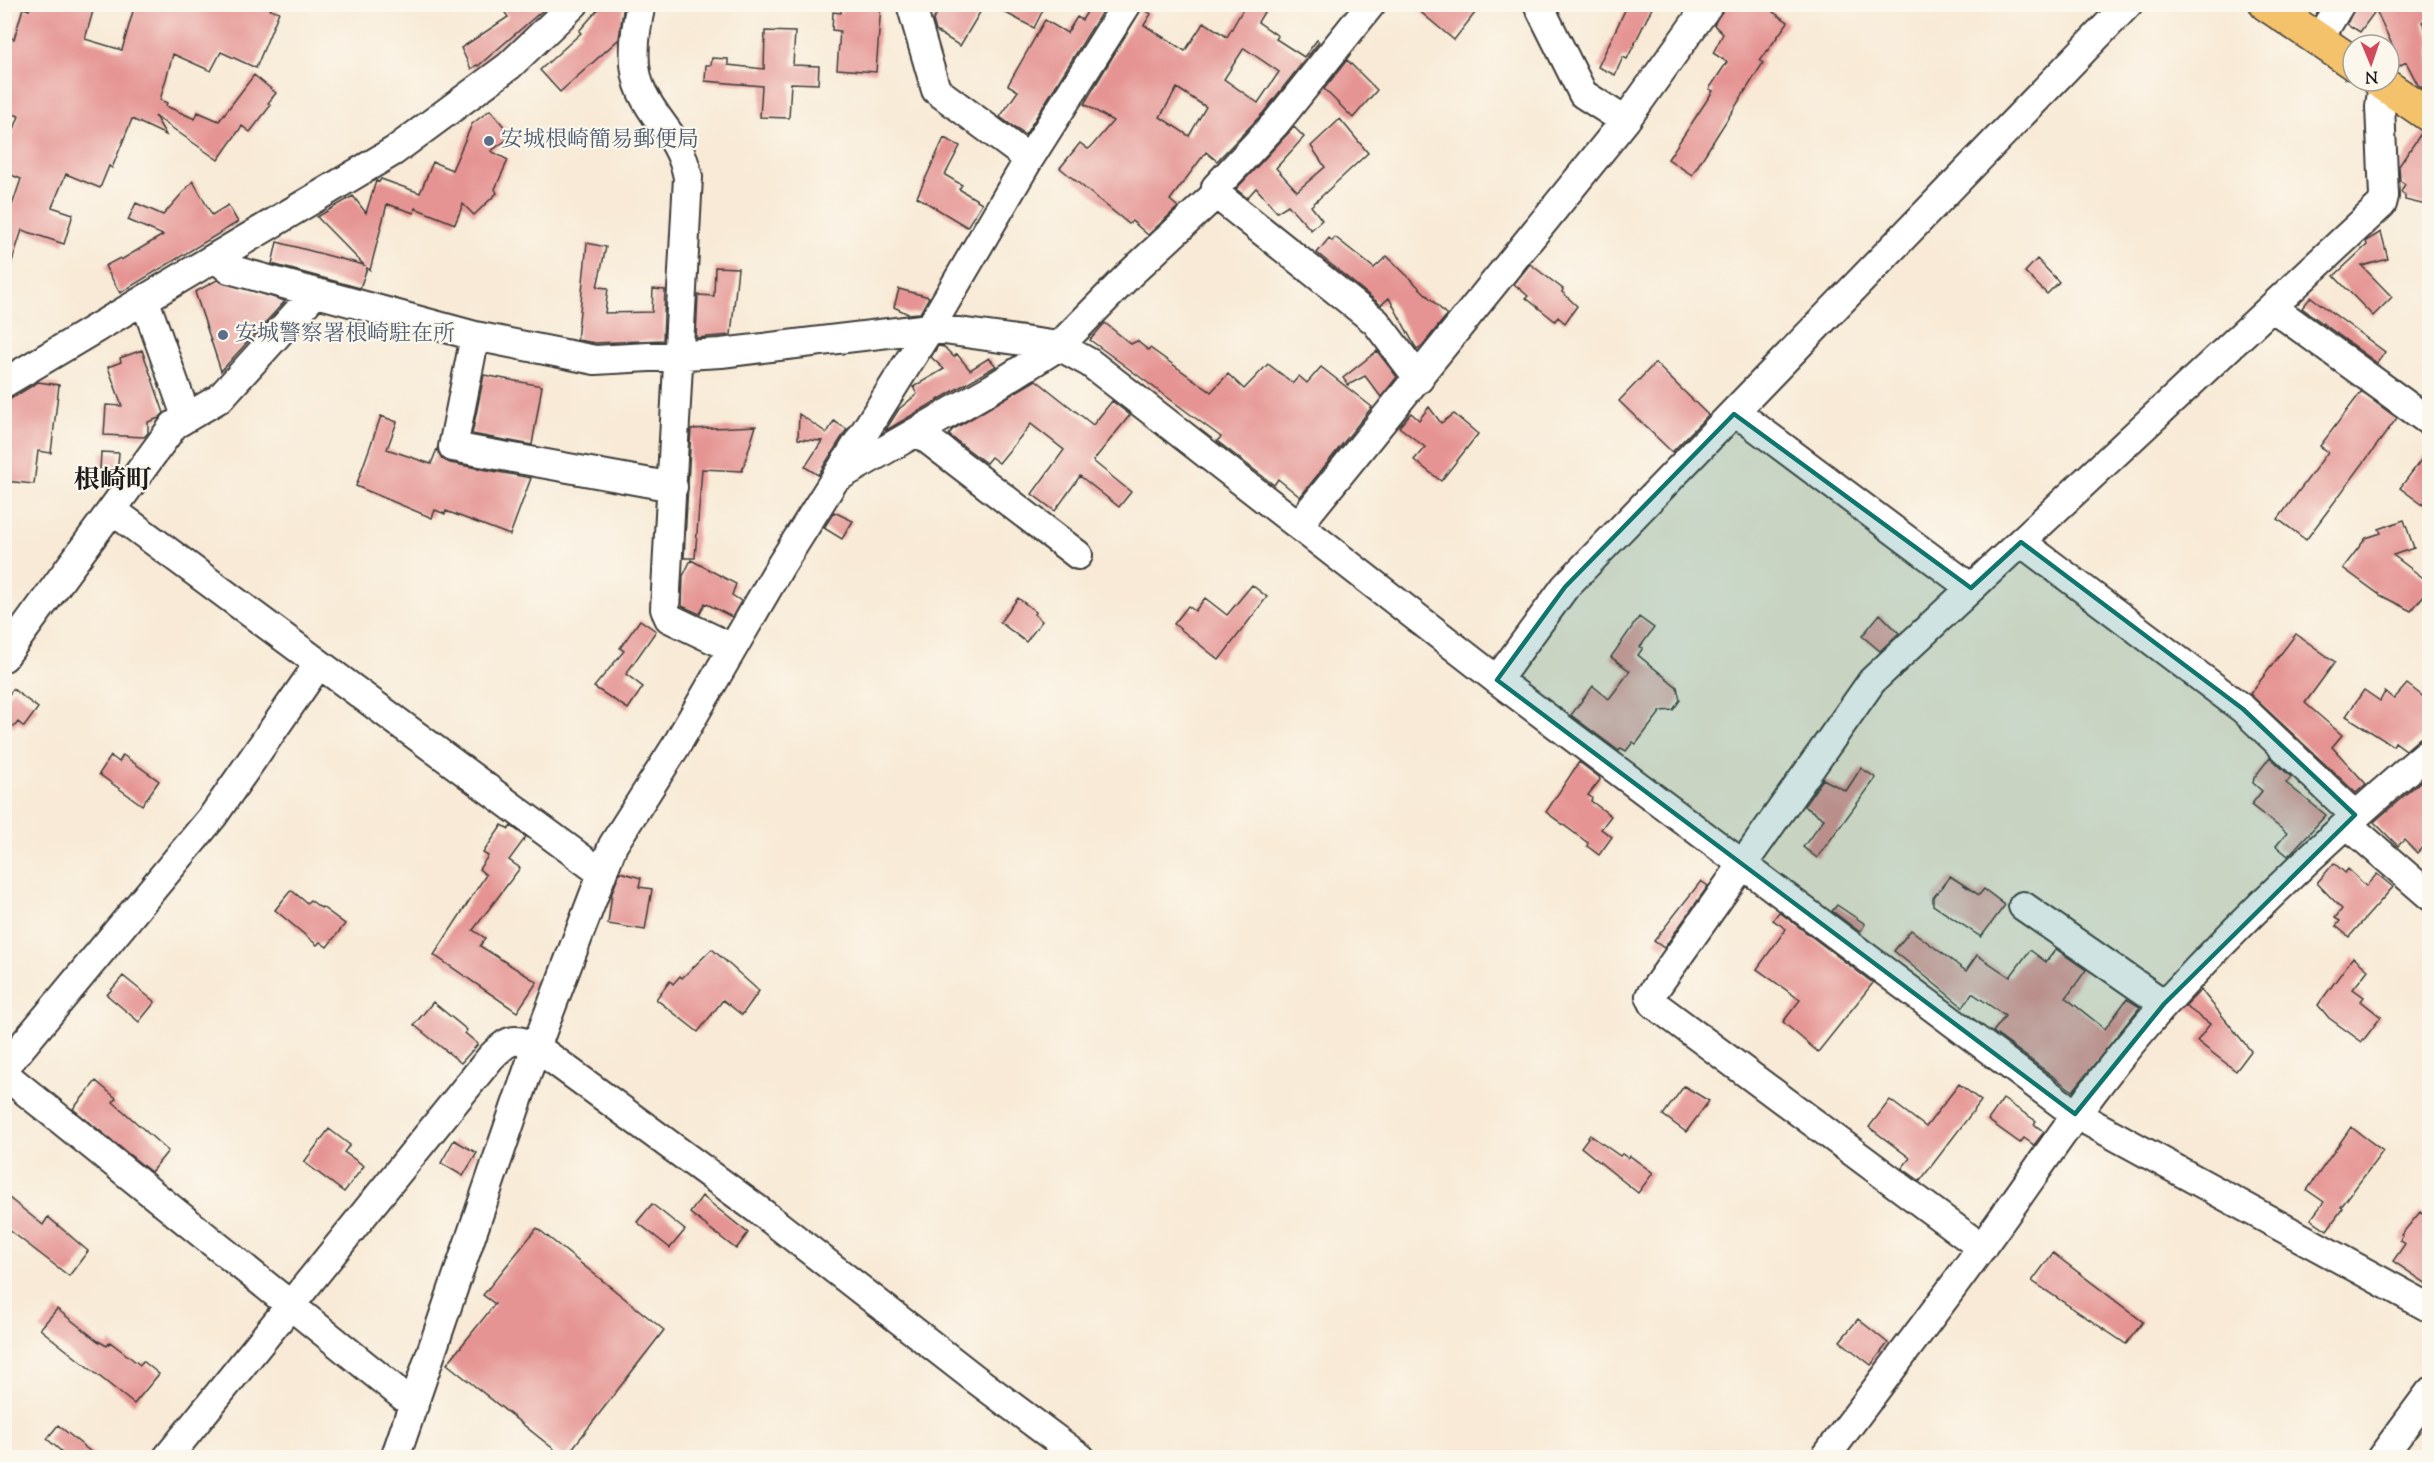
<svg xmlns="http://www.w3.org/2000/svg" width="2434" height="1462" font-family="'Sorts Mill Goudy','Noto Serif JP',serif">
  <rect width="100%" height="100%" fill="#fbf7ec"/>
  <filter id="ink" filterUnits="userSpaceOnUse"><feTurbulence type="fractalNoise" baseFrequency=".0167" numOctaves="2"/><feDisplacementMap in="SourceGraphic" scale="12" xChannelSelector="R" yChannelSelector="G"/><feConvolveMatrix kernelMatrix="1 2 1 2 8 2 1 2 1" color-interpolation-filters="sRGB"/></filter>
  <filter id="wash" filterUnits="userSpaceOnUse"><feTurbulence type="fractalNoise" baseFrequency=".008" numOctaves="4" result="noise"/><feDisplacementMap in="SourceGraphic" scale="24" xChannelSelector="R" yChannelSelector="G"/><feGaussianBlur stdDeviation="1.35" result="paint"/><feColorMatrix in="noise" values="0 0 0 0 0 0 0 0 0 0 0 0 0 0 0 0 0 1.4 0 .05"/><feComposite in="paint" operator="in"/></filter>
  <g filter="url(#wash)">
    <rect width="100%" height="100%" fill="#f8ead6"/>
    <g id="blocks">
      <path fill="#e59493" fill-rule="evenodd" d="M31,4H95L85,39L122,50L135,4H183L197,10L199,4H272L270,9L279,12L256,68L221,52L211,71L173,54L160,100L167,103L166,106L195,119L198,112L219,121L254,75L276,93L268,103L271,105L250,132L242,126L218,160L155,116L166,135L132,119L112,168L109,166L100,188L66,174L52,207L73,214L64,244L22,230L8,274L4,273V229L21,179L4,172V156L19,116L4,111V36L14,39L23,8L29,10Z
        M499,4H550L478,66L477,65L471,69L461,48L508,17Z
        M603,4H624L619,39L560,92L540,70L581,33L579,31Z
        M842,4H881L876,72L837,69L840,31L832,30L833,12L841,13Z
        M943,4H985L960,46L936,31L933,20Z
        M989,4H1046L1034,28Z
        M1092,4H1107L1025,135L1000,117L1018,91L1008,85L1045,20L1067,33L1077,17L1082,20Z
        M1246,4H1269L1258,22L1278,36L1276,39L1304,57L1317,40L1319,42L1263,113L1217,161L1206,152L1170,200L1178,207L1148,235L1132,221L1129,224L1060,168L1080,143L1088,149L1091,147L1113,121L1084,104L1142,8L1151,14L1144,25L1185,51L1204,22L1227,37ZM1244,48L1279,72L1258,103L1224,79ZM1177,88L1206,107L1189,136L1160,117Z
        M1411,4H1482L1454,40Z
        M1628,4H1654L1627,59L1623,57L1615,75L1598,67Z
        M1725,4H1778L1773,12L1788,22L1760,61L1763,63L1692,175L1668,159L1713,91L1709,89L1727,62L1713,53L1723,34L1714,25Z
        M2356,4H2430V19L2422,22L2430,37V93L2418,85L2406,62L2394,69L2389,65V52L2394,49L2376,10L2360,32L2347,24Z
        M765,31L795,32L793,65L819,66L818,84L791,83L789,118L760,117L762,86L705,81L706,65H711L712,58L728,59V65L764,69Z
        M1347,60L1377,90L1353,118L1324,89Z
        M490,110L512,136L491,151L508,160L495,189L497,193L474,215L463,204L455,224L415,208L414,213L387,204L370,270L367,268L360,288L272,264L277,242L364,265L317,217L353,196L366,213L376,181L379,182L381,179L420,193L433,162L452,170L472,124Z
        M1340,119L1368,153L1311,206L1322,220L1311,230L1288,205L1277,212L1256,188L1247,198L1236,189L1294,127L1304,137L1276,168L1297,191L1325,167L1311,146Z
        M2422,132L2430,135V206L2405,200V195L2401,192L2405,184L2400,181L2399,166Z
        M944,138L960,146L945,175L962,185L959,189L982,203L967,227L917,197Z
        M193,181L212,215L228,205L238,222L120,293L105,266L120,258L121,260L163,235L128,220L136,203L163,215Z
        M2381,232L2388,259L2362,266L2392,297L2373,316L2334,276L2367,245L2366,241Z
        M1335,237L1374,268L1387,256L1447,315L1422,346L1417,349L1415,346L1389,298L1381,305L1317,253L1329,238L1332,241Z
        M587,243L606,247L597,287L608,288L605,313L652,312L653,289L665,290L663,340L596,343L577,340Z
        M2037,259L2059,282L2047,294L2025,272Z
        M1530,264L1563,289L1562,292L1577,306L1565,323L1558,317L1555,321L1526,298L1528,296L1514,284Z
        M715,267L738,268L731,335L696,338L698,295L714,296Z
        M217,280L285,301L221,371L195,292Z
        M899,289L929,297L920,313L908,314L894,307Z
        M2311,297L2385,352L2377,363L2302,308Z
        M1105,323L1131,344L1137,341L1148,350L1150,348L1211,392L1228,374L1244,389L1268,364L1293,383L1299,376L1307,383L1321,367L1372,407L1300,497L1278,479L1274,485L1217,441L1221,437L1090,340Z
        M938,346L944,347L954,357L957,354L970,370L989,358L996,366L885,431L899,409L917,394L913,387L944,369L931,357Z
        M142,350L164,413L159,418L148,422V433L144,437L104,435L106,405L122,406L108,367L121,362L120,358Z
        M1377,351L1397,377L1381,397L1365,376L1348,385L1343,378Z
        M1655,363L1708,415L1672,452L1619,401Z
        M484,375L542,386L532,445L472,434Z
        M1036,380L1093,425L1112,401L1130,415L1093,461L1131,492L1119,507L1080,476L1055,511L1032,494L1064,450L1031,424L999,463L991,457L986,463L949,435L952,430Z
        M38,382L59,385L51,453L38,451L34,484L4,481V403Z
        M2361,392L2397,418L2306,540L2278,519L2328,452L2320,446Z
        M1429,407L1441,423L1454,414L1478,434L1441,481L1414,460L1425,447L1399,427L1411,413L1419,420Z
        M799,414L827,433L834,421L847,429L818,475L805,467L822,441L798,439Z
        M381,416L397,422L387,449L431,464L437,449L442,459L450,463L531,478L510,535L446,511L445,514L435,510L432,518L356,486Z
        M756,426L742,471L702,469L695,558H684L691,429Z
        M2430,448V495L2423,505L2400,488Z
        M101,452L119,453L117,475L108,487H99Z
        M834,512L853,521L842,539L824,528Z
        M2404,520L2414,548L2393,555L2430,583V588L2411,611L2380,595L2343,568L2366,538L2381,533L2379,529Z
        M691,560L736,584L732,595L741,601L732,617L705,603L700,614L682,606L683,576Z
        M1252,585L1267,597L1219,660L1174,624L1188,606L1195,611L1205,598L1227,615Z
        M1018,598L1036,612L1034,614L1042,621L1026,642L1000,622Z
        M1880,614L1899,633L1880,651L1862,636Z
        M1639,617L1654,628L1640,647L1643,648L1638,655L1677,687L1680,700L1673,710L1661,711L1636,744L1633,742L1626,751L1621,748L1619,751L1571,715L1593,686L1609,699L1630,671L1611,657Z
        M640,620L656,631L626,674L643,687L628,709L594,687L624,651L620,648Z
        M2296,634L2335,662L2305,703L2342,735L2332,747L2366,784L2356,793L2250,694Z
        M2407,684L2430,702V735L2420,738L2406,750L2395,742L2393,746L2346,716L2364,690L2380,701L2385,692L2394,699Z
        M13,689L38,708L24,727L18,722L14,727L4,720V701Z
        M123,755L159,781L142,805L99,774L111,756L119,762Z
        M2270,757L2291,777L2286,783L2326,815L2288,856L2276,846L2287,833L2251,805L2262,791L2253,783L2254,778Z
        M1579,762L1599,777L1600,780L1588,795L1592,798L1591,801L1611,816L1601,829L1612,837L1599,855L1587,846L1588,843L1546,812Z
        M1861,768L1876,778L1817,858L1803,847L1824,819L1804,806L1823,779L1846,791Z
        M2430,773V839L2417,853L2404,840L2398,846L2374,822Z
        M502,825L509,829L511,826L526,837L509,860L520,868L473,930L485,938L480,946L537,982L517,1012L434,955L486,875L479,869L488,856L483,853Z
        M2334,863L2345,873L2348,869L2366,886L2377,874L2393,887L2349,937L2336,926L2340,921L2335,918L2342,909L2317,883Z
        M620,872L641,878L639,887L652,889L645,930L608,924L612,893Z
        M1950,876L1979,895L1984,889L2005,905L1981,937L1933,905V898Z
        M1701,881L1708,886L1664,948L1654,941Z
        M291,890L307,903L310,900L321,908L322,907L345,924L327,947L320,942L317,945L275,910Z
        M1837,905L1865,924L1860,932L1832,911Z
        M1779,912L1873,983L1818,1052L1783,1022L1800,1000L1757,969L1786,929L1773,920Z
        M1911,930L1966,971L1977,955L2010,977L2030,950L2046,962L2056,949L2086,970L2066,998L2105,1029L2127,999L2140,1007L2073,1091L1993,1032L2005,1016L1972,993L1963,1007L1894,951Z
        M712,949L759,991L742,1015L723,1000L698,1032L656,999L670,981L673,984L680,976L682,978Z
        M2353,957L2368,970L2353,989L2364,997L2361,1001L2381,1017L2362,1042L2329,1018L2318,1005Z
        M123,976L155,1002L139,1022L107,995Z
        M2201,990L2251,1051L2236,1071L2197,1041L2210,1024L2185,1006Z
        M433,1002L467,1030L465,1033L478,1044L461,1063L414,1025Z
        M96,1081L116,1098L113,1102L168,1151L151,1172L73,1109Z
        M1959,1084L1981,1101L1920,1181L1902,1168L1910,1158L1869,1127L1890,1100L1926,1127Z
        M1684,1086L1709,1101L1686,1132L1663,1115Z
        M2003,1099L2036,1121L2034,1124L2044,1132L2034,1145L2024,1138L2020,1143L1988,1120Z
        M2351,1127L2383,1151L2341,1207L2343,1208L2327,1230L2311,1219L2324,1202L2307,1190Z
        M329,1129L350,1145L344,1152L364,1166L344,1192L304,1162Z
        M1590,1135L1620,1156L1622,1154L1628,1158L1630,1156L1653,1173L1638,1193L1581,1147Z
        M454,1140L477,1153L463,1176L441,1163Z
        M4,1194L43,1225L48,1217L88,1251L69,1276L4,1226Z
        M702,1196L748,1233L736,1249L690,1213Z
        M652,1204L685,1230L670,1248L637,1222Z
        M2420,1212L2430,1220V1286L2393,1261L2405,1244L2400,1240L2403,1236L2401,1235Z
        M537,1228L664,1330L565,1458L447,1364L495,1304L483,1295Z
        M2053,1253L2143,1322L2126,1344L2032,1281Z
        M57,1309L98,1341L107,1346L110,1342L140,1365L143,1361L159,1374L134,1404L40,1329Z
        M1858,1319L1888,1343L1871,1365L1840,1341Z
        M58,1425L98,1458H55L61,1451L47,1439Z"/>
    </g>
  </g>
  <g filter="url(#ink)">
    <use href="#blocks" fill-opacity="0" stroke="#3d3b38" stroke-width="1.5"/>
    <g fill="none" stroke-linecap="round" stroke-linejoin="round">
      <defs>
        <path id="minor" d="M641,4C635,30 630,67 642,92C658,126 679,135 688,177L665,609L669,618L732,648
          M911,4L936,90L1029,159
          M1538,4L1583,94L1625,121
          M2319,39L2340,4
          M1216,194L1376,322L1419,379
          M216,258L229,269L475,336L595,360L721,353L930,328L1059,346L1090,363L1497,680L2075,1114L2430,1308
          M145,301L186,416
          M2272,307L2430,422
          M475,336L453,447L673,487
          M4,383L394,151L509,66L574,4
          M1734,414L1748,421L1971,588
          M918,432L1078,555
          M838,477L991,389L1059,346L1131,273L1216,194V187L1275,124L1371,4
          M112,510L600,872
          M1300,523L1625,121L1709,4
          M2021,542L2243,709L2355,815
          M4,657L174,425L220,398L315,293
          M1497,680L1565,587L2128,4
          M2347,824L2430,896
          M2023,906L2164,1004
          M4,1068L213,816L318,665
          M4,1074L414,1405
          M1982,1248L1654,1004L1650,996L1872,681L2382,204L2384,196L2380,107L2383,83
          M167,1458L491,1057C508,1040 514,1036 536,1047L765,1215L974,1378L1081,1458
          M395,1458L536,1047L613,845L676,746L781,565L930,328L1029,159L1127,4
          M1825,1458C1877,1387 1931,1318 1982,1247C2042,1165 2096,1079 2165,1004C2247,914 2337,830 2430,751
          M2381,1458L2430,1392"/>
        <path id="major" d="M2266,4L2353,63
          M2379,81L2430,116"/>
      </defs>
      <use href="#minor" stroke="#3d3b38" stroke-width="32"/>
      <use href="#major" stroke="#3d3b38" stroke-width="36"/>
      <use href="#minor" stroke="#fff" stroke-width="28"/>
      <use href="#major" stroke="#f4c26a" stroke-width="33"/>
    </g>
  </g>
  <path fill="#0f766e" fill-opacity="0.2" stroke="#0f766e" stroke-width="4.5" stroke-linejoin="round" d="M1734,414L1971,588L2021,542L2243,709L2355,815L2164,1004L2075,1114L1497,680L1565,587Z"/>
  <g fill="#5c6f8a" stroke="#fbf7ec" stroke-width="2">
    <circle cx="489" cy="141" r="6"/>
    <circle cx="223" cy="335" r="6"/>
  </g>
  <g text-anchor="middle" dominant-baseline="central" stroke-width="4.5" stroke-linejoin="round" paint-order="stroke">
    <g font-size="22" fill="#4e5e75" stroke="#fbf7ec" text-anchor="start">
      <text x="501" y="141">安城根崎簡易郵便局</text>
      <text x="235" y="335">安城警察署根崎駐在所</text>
    </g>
    <g font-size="26" font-weight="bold" fill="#1c1c1c" stroke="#fbf7ec">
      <text x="113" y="481">根崎町</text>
    </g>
  </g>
  <rect width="2434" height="1462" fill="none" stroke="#fbf7ec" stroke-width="24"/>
  <g transform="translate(2371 63) rotate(178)"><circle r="28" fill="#fbf7ec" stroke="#a29f99" stroke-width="1.5"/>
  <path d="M0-4.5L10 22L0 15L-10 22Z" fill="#d1495b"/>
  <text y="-9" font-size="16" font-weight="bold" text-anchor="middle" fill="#1c1c1c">N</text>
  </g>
</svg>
